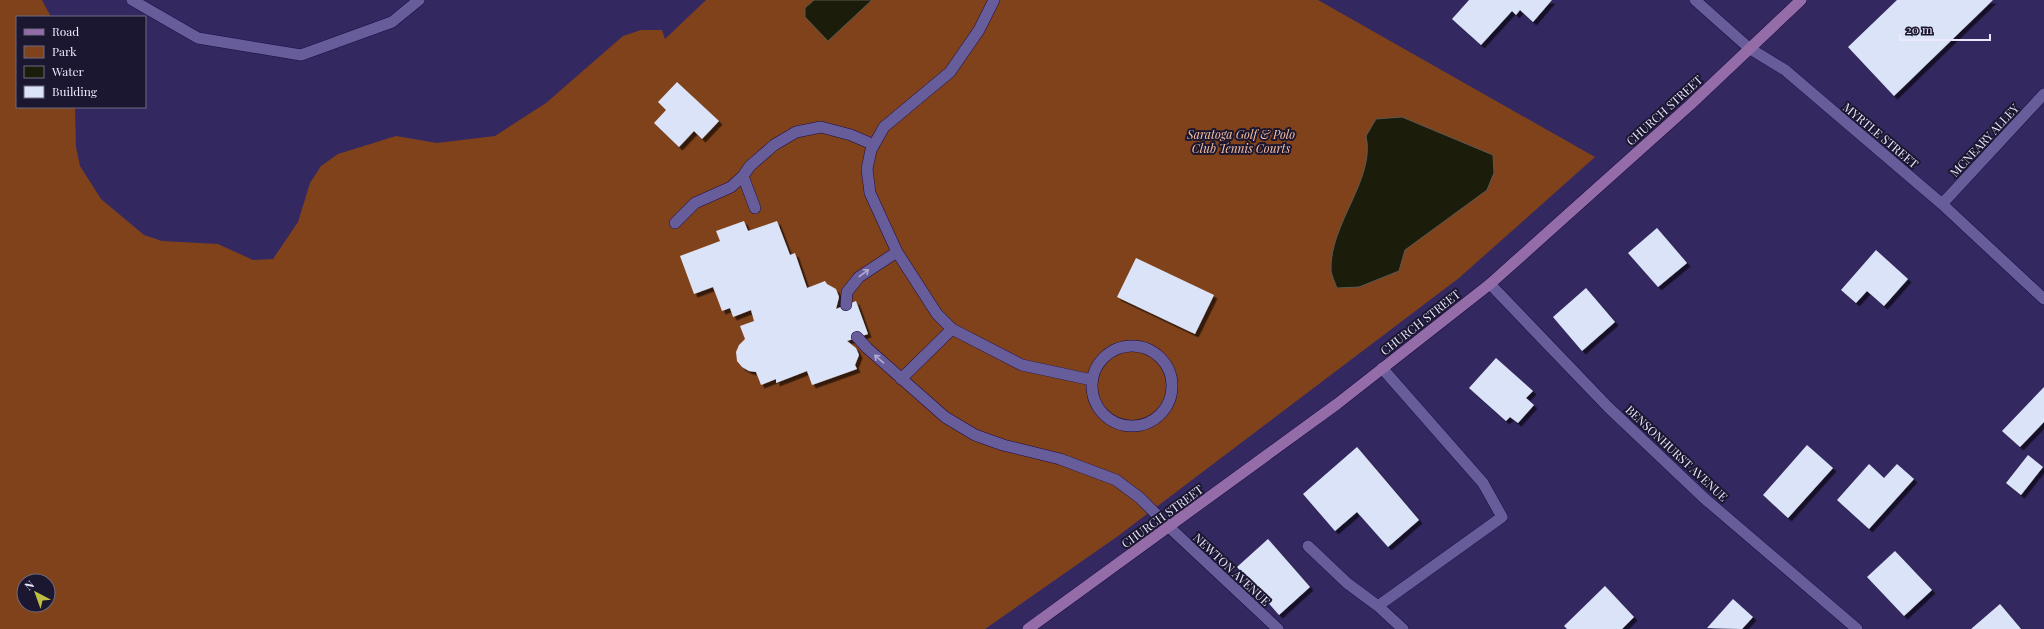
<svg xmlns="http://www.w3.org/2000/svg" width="2044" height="629" font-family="'Playfair Display',serif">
  <defs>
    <filter id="shadow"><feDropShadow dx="3.5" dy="3.5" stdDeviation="0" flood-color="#0009"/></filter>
  </defs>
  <rect width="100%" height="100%" fill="#342860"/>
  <path fill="#80421b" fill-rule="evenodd" d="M0,0H42L51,17H17V107H75L76,147L80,166L101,199L144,235L162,241L218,244L253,260L273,259L298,222L310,183L321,166L338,154L396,136L437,143L495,136L546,103L623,36L641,30H662L665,39L706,0H1318L1595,157L1459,278L1118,536L985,629H0ZM24,581H48V605H24Z"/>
  <path fill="#1b1c0a" stroke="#595953" d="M814,0H872L828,41L805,17V8Z
    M1402,117L1493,155L1494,173L1487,190L1405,250L1399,271L1359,287L1337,288C1335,283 1332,276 1331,271C1329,224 1376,179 1366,136L1376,119Z"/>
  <path fill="#dbe3f9" filter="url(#shadow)" d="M1469,0H1552L1533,22L1520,10L1516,15L1512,11L1481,45L1452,19Z
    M1897,0H1993L1894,96L1848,47Z
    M677,82L719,121L702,139L694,131L679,147L654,123L666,110L658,102Z
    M744,221L748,231L777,221L790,255L795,253L807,288L825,281L827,284L836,289L839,297L836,309L856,301L868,334L847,341L856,348L859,355L855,365L857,369L812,385L807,371L776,383V379L761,385L756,372L749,371L742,367L737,361L736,352L739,345L745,339L740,326L754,321L751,310L733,317L730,308L722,311L713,287L694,294L680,256L720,241L716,231Z
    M1657,228L1687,263L1658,287L1628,253Z
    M1876,250L1908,279L1884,306L1867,291L1856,303L1841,290Z
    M1136,258L1214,295L1195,334L1117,297Z
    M1586,288L1615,322L1582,351L1553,317Z
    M1496,358L1533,391L1526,398L1534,405L1518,423L1510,417L1506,421L1469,388Z
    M2044,387V422L2020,447L2002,431Z
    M1807,445L1833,468L1788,518L1763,495Z
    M1357,447L1419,520L1388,547L1357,512L1335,531L1303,494Z
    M2028,455L2043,467L2021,495L2006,483Z
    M1869,464L1884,478L1897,464L1914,479L1869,529L1837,500Z
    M1268,539L1310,587L1279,615L1237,567Z
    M1895,551L1932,590L1904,616L1867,577Z
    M1605,586L1634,617L1622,629H1567L1564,626Z
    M1733,599L1753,617L1742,629L1707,628Z
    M2000,604L2021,629H1971Z"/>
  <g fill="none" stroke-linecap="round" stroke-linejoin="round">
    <defs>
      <path id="service" d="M132,0L198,38L301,55L392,22L419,0
        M994,0L979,30L950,72L884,127L871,150L867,169L870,193L897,252L937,314L952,329L1022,365L1092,380
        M743,176L755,208
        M1942,204L2044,94
        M675,223L695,203L731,187L743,176L750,166L774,145L796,132L821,127L851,135L874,145
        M846,305L847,292L859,277L897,252
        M857,337L867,348L945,417L975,435L1003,445L1060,459L1116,480L1140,498L1169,527
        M1092 386a40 40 0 1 1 80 0a40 40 0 1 1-80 0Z
        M1382,368L1483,483L1502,517L1378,606L1403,629
        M901,379L952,329
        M1308,546L1347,583L1378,606"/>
      <path id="minor" d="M1695,0L1749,48L1785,70L1942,204L2044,299
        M1490,284L1608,407L1704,498L1857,629
        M1169,527L1278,629"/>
      <path id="secondary" d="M1028,629L1337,404L1490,284L1690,105L1801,0"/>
    </defs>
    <use href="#service" stroke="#1d0d43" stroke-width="12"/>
    <use href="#minor" stroke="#1d0d43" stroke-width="12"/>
    <use href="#secondary" stroke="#1d0d43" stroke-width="12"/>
    <use href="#service" stroke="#675d9b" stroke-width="11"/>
    <use href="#minor" stroke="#675d9b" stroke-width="11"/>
    <use href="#secondary" stroke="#946da8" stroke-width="11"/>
  </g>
  <defs><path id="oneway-shaft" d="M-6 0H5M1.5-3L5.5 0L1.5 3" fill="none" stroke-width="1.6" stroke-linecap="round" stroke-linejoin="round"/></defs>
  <g stroke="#afa9d1">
    <use href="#oneway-shaft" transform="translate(864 273) rotate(-37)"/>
    <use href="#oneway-shaft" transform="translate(879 359) rotate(-139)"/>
  </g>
  <g text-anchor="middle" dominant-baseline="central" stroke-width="4" stroke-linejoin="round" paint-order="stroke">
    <g font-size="12" fill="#eae8fd" stroke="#1b1730">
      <text transform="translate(1664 110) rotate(-42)">CHURCH STREET</text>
      <text transform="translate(1881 135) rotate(40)">MYRTLE STREET</text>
      <text transform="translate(1984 140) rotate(-47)">MCNEARY ALLEY</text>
      <text transform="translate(1420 322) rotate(-38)">CHURCH STREET</text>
      <text transform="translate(1677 453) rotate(43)">BENSONHURST AVENUE</text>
      <text transform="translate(1162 516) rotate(-36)">CHURCH STREET</text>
      <text transform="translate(1232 569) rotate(43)">NEWTON AVENUE</text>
    </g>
    <g font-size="12" font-style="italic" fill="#f7c1a3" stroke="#1b1730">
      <text x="1241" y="134">Saratoga Golf &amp; Polo<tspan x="1241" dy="14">Club Tennis Courts</tspan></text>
    </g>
  </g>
  <rect x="16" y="16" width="130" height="92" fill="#1b1730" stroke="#6e6b82"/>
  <rect x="24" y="29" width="20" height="6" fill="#946da8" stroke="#6e6b82"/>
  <text x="52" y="36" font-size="12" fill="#eae8fd">Road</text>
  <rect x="24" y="46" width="20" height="12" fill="#80421b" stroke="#6e6b82"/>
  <text x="52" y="56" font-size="12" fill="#eae8fd">Park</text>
  <rect x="24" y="66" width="20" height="12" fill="#1b1c0a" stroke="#6e6b82"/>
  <text x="52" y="76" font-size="12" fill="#eae8fd">Water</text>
  <rect x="24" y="86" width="20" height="12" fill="#dbe3f9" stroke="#6e6b82"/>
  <text x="52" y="96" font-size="12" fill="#eae8fd">Building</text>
  <g transform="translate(36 593) rotate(319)"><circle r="19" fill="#1b1730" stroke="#6e6b82"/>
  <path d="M0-3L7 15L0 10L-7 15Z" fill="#bebf42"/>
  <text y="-6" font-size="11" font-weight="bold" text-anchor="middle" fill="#eae8fd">N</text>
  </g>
  <path d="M1900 34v6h90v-6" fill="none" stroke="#eae8fd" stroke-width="2"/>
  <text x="1906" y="34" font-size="12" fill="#eae8fd" stroke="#1b1730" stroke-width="3" paint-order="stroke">20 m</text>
</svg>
